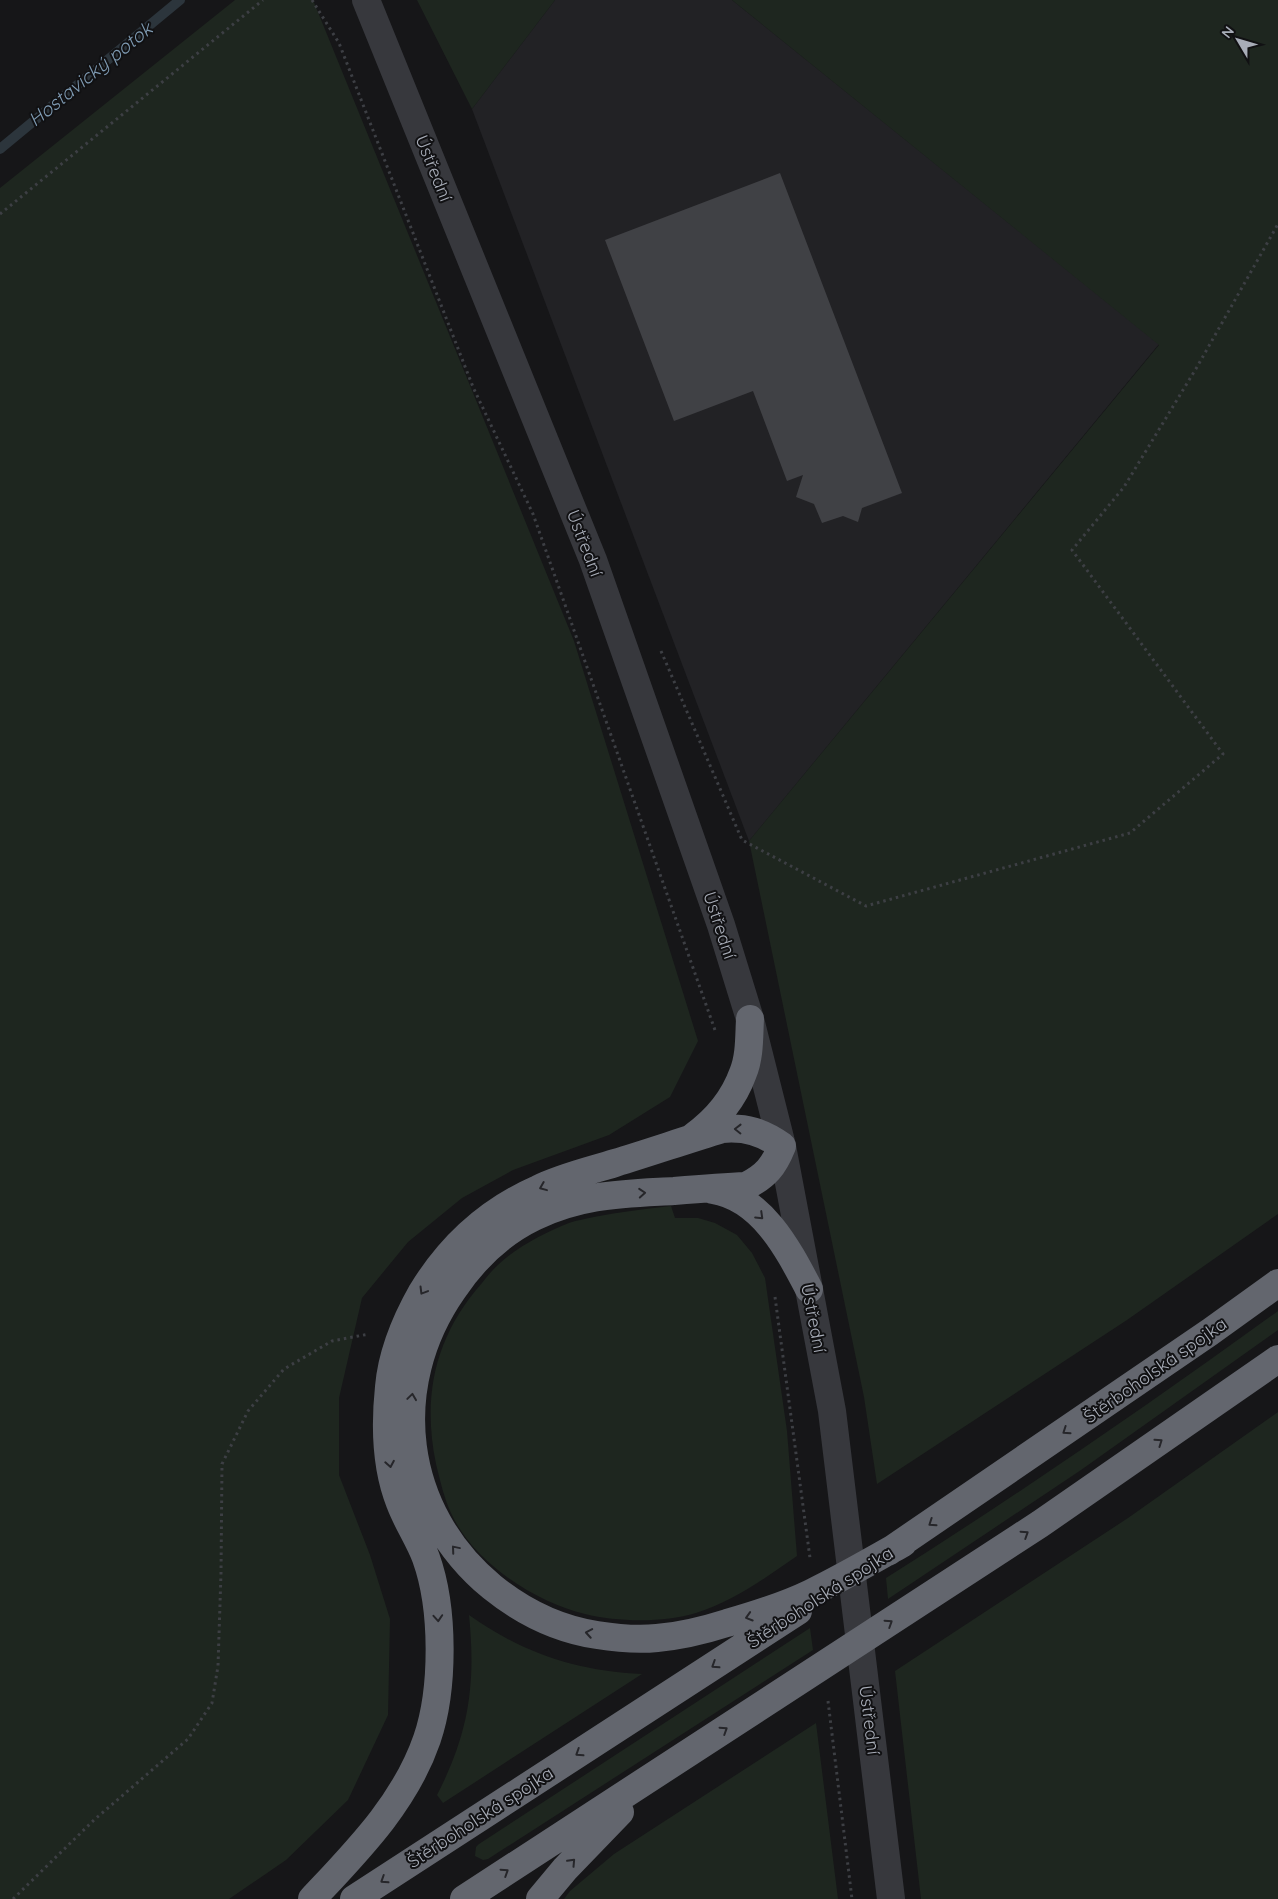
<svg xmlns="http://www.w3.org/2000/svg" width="1278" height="1899" font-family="Quicksand,sans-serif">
  <rect width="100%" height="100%" fill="#161618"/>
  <path fill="#222225" d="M555,0H732L1159,344L749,841L472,109Z"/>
  <path fill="#1e261f" d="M235,0H313L574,641L698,1041L670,1097L609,1135L513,1170L462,1198L408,1242L362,1298L339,1398V1475L370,1555L390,1619L388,1715L348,1800L286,1860L229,1899H0V188Z
    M417,0H555L472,109Z
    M732,0H1278V1214L1127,1320L877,1484L864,1397L749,841L1159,345Z
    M671,1206L675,1218H698L715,1223L737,1235L752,1253L765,1278L787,1431L797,1556C765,1578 734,1601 696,1613C663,1623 618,1622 585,1614C535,1602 473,1562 451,1513C444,1498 440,1480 436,1464C422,1396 435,1336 482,1283C487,1277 492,1270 499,1264C517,1247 546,1232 569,1223C577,1220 586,1219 594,1217C620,1212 645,1209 671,1206Z
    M1278,1311V1330L1081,1470L888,1599L886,1578C1019,1494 1150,1404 1278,1311Z
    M1278,1412V1899H921L895,1671L1128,1518Z
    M469,1615C523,1653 575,1671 642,1674L443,1803L437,1795C469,1733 476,1684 469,1615Z
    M810,1628L813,1650L488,1859L483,1860L475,1856L476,1847L479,1844Z
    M816,1723L838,1899H564L570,1891L614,1854Z"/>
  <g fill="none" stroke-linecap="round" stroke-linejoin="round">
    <path stroke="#2c353c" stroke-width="10" d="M0,149L180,0"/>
  </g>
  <path fill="#404145" d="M780,173L902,493L862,508L858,522L843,516L822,523L814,504L796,497L803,475L787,481L753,391L674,421L605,240Z"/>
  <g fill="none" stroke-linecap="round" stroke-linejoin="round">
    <path stroke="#3d3f44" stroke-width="3" stroke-dasharray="2.5 4" stroke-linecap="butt" d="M312,0L339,43L473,387L533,514L716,1033
      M0,214L263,0
      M661,651L742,840L866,906L1130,833L1223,754L1072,550L1124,487L1197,367L1278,224
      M775,1297L810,1558
      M828,1701L852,1899
      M13,1899L94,1820L188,1739L212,1703L218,1666L221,1573L222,1464L248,1411L284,1369L332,1341L369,1334"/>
    <path stroke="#37383d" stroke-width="28" d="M366,0L593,560L721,925L750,1019L782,1146L832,1411L891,1899"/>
    <path stroke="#63666e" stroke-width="28" d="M694,1136C716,1120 734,1098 743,1073C750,1056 749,1036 750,1019
      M713,1190C762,1198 788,1249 809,1289
      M888,1552L1210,1332L1278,1283
      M312,1899C357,1851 405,1803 427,1739C444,1689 444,1608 426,1558C419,1539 407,1522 400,1503C386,1468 385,1425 389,1387C392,1353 405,1322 422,1292C450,1246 488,1211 538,1189C562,1177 589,1171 615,1163C651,1152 686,1140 722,1129C746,1127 762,1132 782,1146C774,1166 766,1176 746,1186C722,1187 698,1189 674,1191C623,1194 581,1194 534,1217C501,1233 473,1260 453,1290C385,1387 401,1512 492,1587C523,1612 557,1629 597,1635C616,1638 637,1640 657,1638C681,1636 705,1630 727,1623C755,1615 784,1606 811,1593C842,1578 873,1560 903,1543
      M354,1899L798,1611
      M464,1899L1040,1524L1278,1359
      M540,1899L565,1869L620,1812"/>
  </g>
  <defs><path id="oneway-chevron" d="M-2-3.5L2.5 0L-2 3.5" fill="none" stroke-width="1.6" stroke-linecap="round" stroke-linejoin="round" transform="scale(1.25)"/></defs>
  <g stroke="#26262a">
    <use href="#oneway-chevron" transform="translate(738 1129) rotate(-179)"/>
    <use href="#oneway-chevron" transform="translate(543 1187) rotate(158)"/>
    <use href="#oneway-chevron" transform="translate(642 1193) rotate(-4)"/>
    <use href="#oneway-chevron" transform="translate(760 1216) rotate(44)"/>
    <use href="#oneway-chevron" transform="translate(423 1291) rotate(121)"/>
    <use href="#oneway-chevron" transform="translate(412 1397) rotate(-82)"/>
    <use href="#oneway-chevron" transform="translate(1066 1431) rotate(146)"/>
    <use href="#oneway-chevron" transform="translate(1159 1442) rotate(-35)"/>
    <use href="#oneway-chevron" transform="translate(390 1464) rotate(80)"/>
    <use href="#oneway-chevron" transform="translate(932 1523) rotate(146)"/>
    <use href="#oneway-chevron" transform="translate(1025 1534) rotate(-33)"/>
    <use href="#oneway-chevron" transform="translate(455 1549) rotate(-130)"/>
    <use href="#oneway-chevron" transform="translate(749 1617) rotate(163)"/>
    <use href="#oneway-chevron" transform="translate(438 1618) rotate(86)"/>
    <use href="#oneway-chevron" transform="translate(889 1623) rotate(-33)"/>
    <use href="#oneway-chevron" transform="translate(589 1633) rotate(-170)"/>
    <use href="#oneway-chevron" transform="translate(715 1665) rotate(147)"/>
    <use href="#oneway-chevron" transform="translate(724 1730) rotate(-33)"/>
    <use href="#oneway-chevron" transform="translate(579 1753) rotate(147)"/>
    <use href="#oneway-chevron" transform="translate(572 1862) rotate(-47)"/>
    <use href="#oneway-chevron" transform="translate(505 1872) rotate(-33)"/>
    <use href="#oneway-chevron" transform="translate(384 1880) rotate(147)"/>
  </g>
  <g text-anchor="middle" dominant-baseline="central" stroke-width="4" stroke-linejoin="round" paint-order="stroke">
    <g font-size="18" fill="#a8adb8" stroke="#111113">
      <text transform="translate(434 168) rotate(68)">Ústřední</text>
      <text transform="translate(585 543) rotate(69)">Ústřední</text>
      <text transform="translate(720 925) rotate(72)">Ústřední</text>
      <text transform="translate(814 1318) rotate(79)">Ústřední</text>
      <text transform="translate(1155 1370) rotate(-35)">Štěrboholská spojka</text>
      <text transform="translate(820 1597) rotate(-33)">Štěrboholská spojka</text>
      <text transform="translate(870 1720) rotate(83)">Ústřední</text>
      <text transform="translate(480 1817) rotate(-33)">Štěrboholská spojka</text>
    </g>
    <g font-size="19" font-style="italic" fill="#7f9bb3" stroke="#111113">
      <text transform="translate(90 74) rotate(-39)">Hostavický potok</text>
    </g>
  </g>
  <g transform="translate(1238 40) rotate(308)" stroke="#111113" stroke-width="4" paint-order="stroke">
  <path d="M0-4L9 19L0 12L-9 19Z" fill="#a8adb8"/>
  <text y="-8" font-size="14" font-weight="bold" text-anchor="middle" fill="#a8adb8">N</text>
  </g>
</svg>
